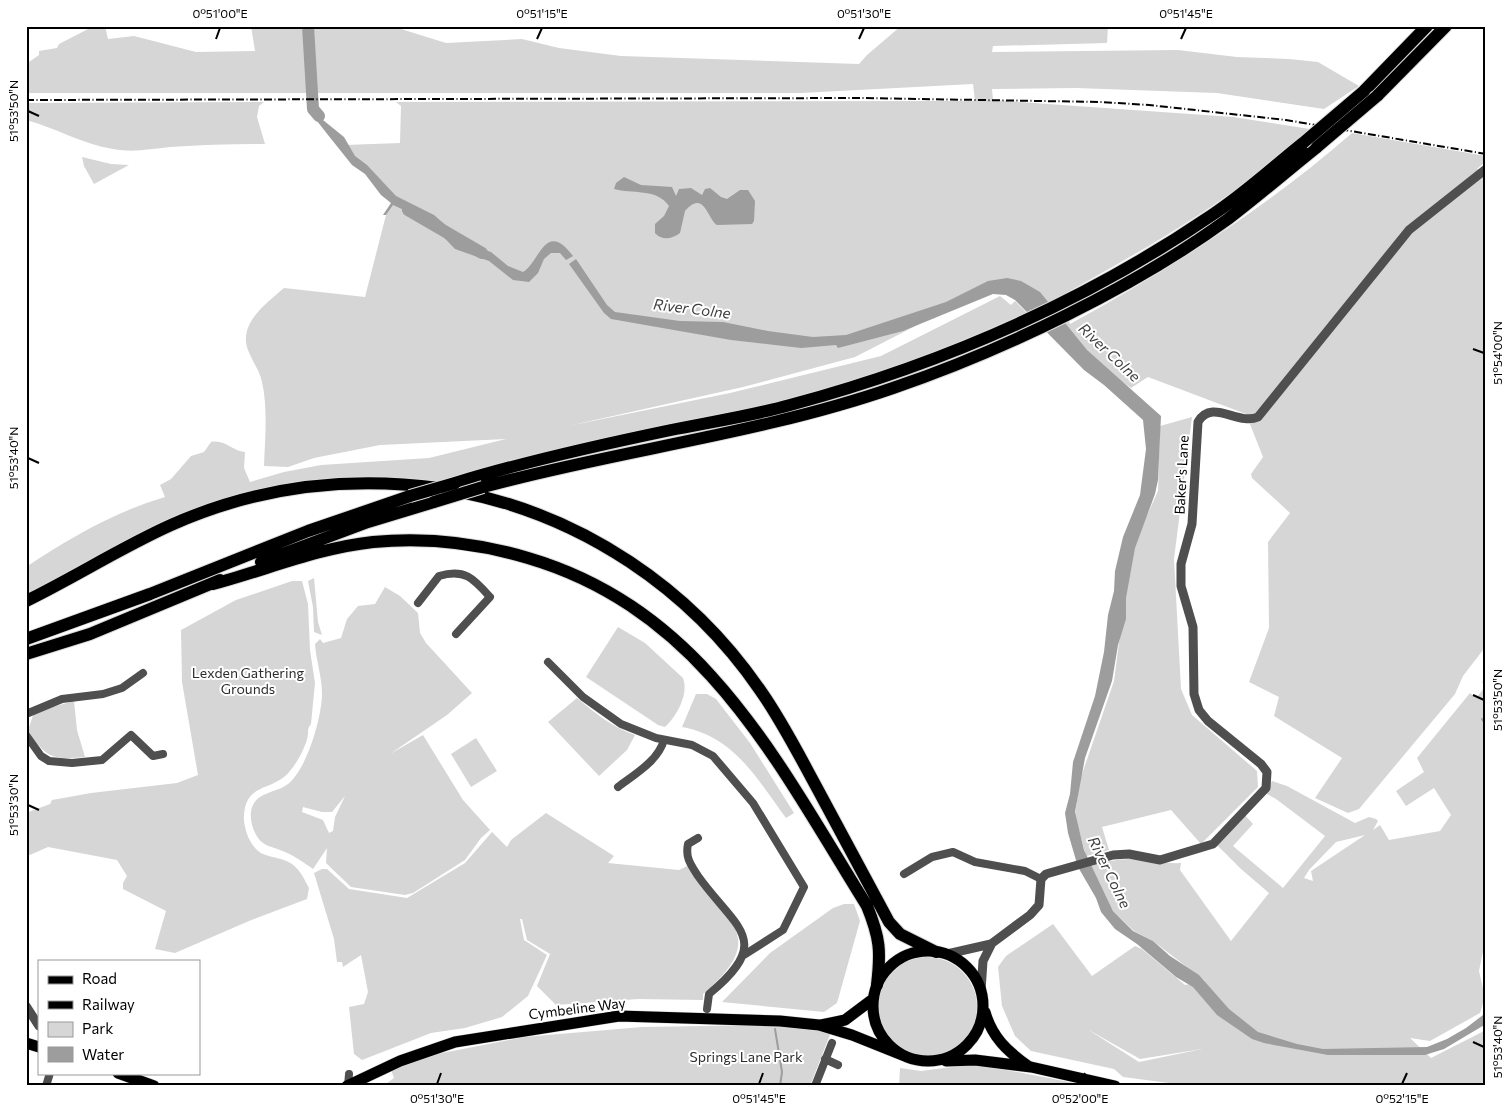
<svg xmlns="http://www.w3.org/2000/svg" width="1512" height="1112" font-family="Commissioner,sans-serif">
  <rect width="100%" height="100%" fill="#fff"/>
  <path fill="#d6d6d6" fill-rule="evenodd" d="M94,26H105L108,39L134,36L196,52L255,51L251,26H402L401,29L446,43L522,39L559,48L621,56L859,64L867,55L901,26H1108L1107,43L993,46L992,52L1178,50L1237,57L1289,59L1318,62L1359,86L1324,109L1217,93L1076,88L992,89L993,100L1233,117L1310,129C1235,199 1145,249 1057,298L1070,324C1170,269 1266,208 1352,133L1486,156V161L1477,169L1486,171V646L1463,676L1455,694L1359,809L1348,813L1315,798L1342,758L1274,716L1279,697L1249,682L1269,628L1268,542L1290,513L1252,478L1251,474L1263,457L1246,414L1148,377L1131,388L1076,349L1007,279L855,357L743,387L568,426L730,393L881,356L1000,296L1011,305L1015,301L1027,313L893,370L765,407L430,484L251,494L26,597V567C70,538 114,512 165,497L160,485L171,479L191,456L204,452L211,442C225,439 232,451 245,452L244,468L250,482L284,472L321,465L429,458L506,439L380,445L314,458L288,467L264,466C265,439 268,408 262,382C260,371 252,361 248,350C238,323 267,303 284,288L365,297L386,215L393,204L345,145L400,143L401,106L396,102L975,101L973,84L801,93H26V64L39,55V51L57,48L59,44Z
    M264,102L259,106L257,117L265,144C233,144 202,145 170,147C150,149 133,153 113,149C82,144 56,128 26,120V103Z
    M82,157L111,164L129,165L94,184L84,166Z
    M1192,417L1174,559L1181,689L1192,715L1257,771L1258,787L1201,844L1171,810L1102,827L1109,850L1086,856L1075,815L1080,780L1114,681L1131,551L1158,491L1160,426Z
    M314,578L318,622L322,635L314,632L313,607L308,581Z
    M292,581H302L308,604L310,650L315,683L311,724L309,727C308,729 308,731 308,734C307,745 297,763 290,771C273,792 246,782 244,815C243,828 250,848 263,854C273,858 283,858 292,864C301,871 304,879 309,888L307,899L249,921L175,953L155,949L166,911L123,889V883L127,876L117,860L48,847L30,855L26,853V813L50,804L52,800L91,793L177,783L198,775L182,682L181,630L236,600Z
    M385,587L400,596L418,613L420,633L426,643L472,693L447,715L390,754L423,735L463,800L490,830L481,838L465,860L413,893L405,895L351,887L326,863L327,848L313,869C303,862 292,854 280,850C271,846 265,847 258,838C252,829 248,815 253,805C259,792 278,792 288,784C307,769 322,717 322,693C322,677 316,660 315,644L320,639L323,643L341,638L347,619L358,606L375,604ZM345,796L335,817L333,831L329,833L323,820L302,812L303,807L322,812H332Z
    M618,627L645,643L683,678C689,694 677,716 665,727L658,725L586,677Z
    M1486,677V937L1479,971L1485,997L1480,1013L1430,1041L1410,1038L1431,1058L1486,1030V1086H1192L1123,1077L1114,1069L1031,1051L1015,1036L1002,1006L998,967L1006,956L1053,924L1092,976L1135,946L1142,949L1185,985L1205,981L1153,941L1134,931L1113,911L1089,861C1104,864 1118,858 1133,859C1149,859 1165,864 1181,863L1180,870L1231,941L1269,893L1241,869L1215,843L1243,813L1253,824L1233,846L1283,888L1325,836L1276,799L1265,793L1272,781L1287,786L1355,823L1369,817L1376,819L1378,821L1373,830L1380,825L1389,840L1440,831L1451,815L1434,788L1406,806L1396,791L1424,772L1417,758L1470,693L1476,698L1485,687L1482,682ZM1365,835L1311,871L1313,881L1304,878L1309,870L1336,842ZM1087,1029L1140,1059L1202,1049L1139,1062Z
    M696,694H707L716,699L750,743L794,813L786,818C756,778 735,737 682,727Z
    M577,698C595,713 612,727 635,735L627,750L599,776L548,722Z
    M74,701L77,730L85,757C51,760 47,758 28,731L33,715L49,708Z
    M476,738L497,771L471,787L451,754Z
    M546,813L614,856L608,863L679,870L687,866C725,921 772,935 703,994V1000L638,999L556,1005L537,986L550,954L527,940L522,919H520L524,940L547,955L528,996L502,1017L465,1028L431,1033L362,1060L354,1054L349,1007L364,1004L368,992L361,955L343,967L342,962H337L334,939L314,873L322,869H327L349,889L407,898L465,863L492,832L507,847L511,840Z
    M844,904H854L860,921L837,1003L824,1012L722,1002L770,953L833,908Z
    M877 1007a50 50 0 1 1 100 0a50 50 0 1 1-100 0Z
    M764,1025L831,1032L810,1086H383L394,1078L391,1070L427,1056L524,1037L642,1027Z
    M975,1064L1090,1086H899L900,1068L921,1071Z"/>
  <path fill="#9d9d9d" d="M307,102H315L323,120L344,137L355,156L367,165L396,196L434,215L449,228L453,236L460,242L491,252L508,266L523,272C540,262 545,219 573,256L566,260L560,253H551L544,259L538,273L529,282L513,280L489,261L455,249L428,221L393,205L386,215H383L391,203L381,195L365,174L352,165L328,135L310,112Z
    M624,177L641,185L672,187L676,196L679,189L691,188L702,195L705,189L710,188L721,197L727,199L740,190H748L755,201L754,221L752,224L717,225C707,218 704,189 685,211L680,233C672,239 662,241 655,233V224L664,216L669,206C657,188 632,194 614,189L616,183Z
    M576,259L607,305L615,312L680,321L723,322L768,331L813,337L846,335L946,302L988,281L1007,278L1021,281L1040,292L1087,350L1161,416L1158,480L1155,494L1135,548L1126,598V619L1118,645L1112,681L1085,758L1075,812L1084,850L1113,911L1133,931L1153,941L1170,956L1199,975L1229,1009L1258,1032L1297,1044L1323,1049L1427,1047L1447,1039L1466,1028L1483,1015L1486,1006V1024L1444,1049L1425,1055H1328L1264,1043L1252,1039L1217,1015L1193,987L1176,977L1137,944L1115,929L1101,912L1096,898L1078,867L1068,833L1065,813L1070,794L1073,762L1095,696L1104,652L1108,615L1114,591L1115,571L1123,537L1140,495L1146,449L1143,420L1104,385L1084,370L1015,300L1006,295L993,294L903,331L838,348L836,345L801,348L731,340L611,319L604,313L569,264Z"/>
  <g fill="none" stroke-linecap="round" stroke-linejoin="round">
    <path stroke="#9d9d9d" stroke-width="2" d="M1482,719L1486,725
      M775,1029L782,1072L780,1086"/>
    <path stroke="#9d9d9d" stroke-width="12" d="M308,26L313,109L319,116
      M408,210L482,253"/>
    <defs>
      <path id="primary" d="M873 1006a55 55 0 1 1 110 0a55 55 0 1 1-110 0Z
        M985,1012C992,1037 1007,1051 1028,1066
        M821,1025L845,1020L873,999
        M26,1043L39,1047
        M946,1061L975,1060L1031,1067L1115,1086
        M118,1073L154,1086
        M347,1086L400,1061L455,1042L619,1016L780,1021L819,1025L852,1035L907,1057"/>
      <path id="trunk" d="M1364,91L1427,26
        M1377,96L1446,26
        M455,483C526,461 599,445 671,430C711,422 751,416 790,405C939,365 1084,302 1212,215C1244,194 1273,167 1303,143
        M483,487C618,450 760,434 893,388C1002,351 1135,287 1228,219C1258,196 1287,171 1317,147
        M461,492C582,516 690,588 760,690C782,721 799,755 817,788C841,832 865,877 889,922L900,934L936,952
        M261,562L368,522L434,502
        M213,584C266,570 317,548 373,542C425,537 478,543 528,558C704,610 777,762 867,906C880,938 881,951 877,985
        M26,601C75,577 122,547 171,525C256,487 347,476 439,488
        M26,639L150,594L308,531L410,496
        M26,654L90,634L220,580"/>
    </defs>
    <use href="#primary" stroke="#dbdbdb" stroke-width="12"/>
    <use href="#trunk" stroke="#dbdbdb" stroke-width="14"/>
    <path stroke="#4f4f4f" stroke-width="8" d="M418,603L439,576C465,568 474,579 490,597L456,634
      M548,662L583,697L621,724L656,738L692,745L713,756L753,803L804,887L783,930L744,955
      M26,714L62,699L103,694L122,688L143,673
      M26,735L41,756L49,761L72,763L102,760L131,735L153,756L163,754
      M618,787C635,774 658,761 664,740
      M698,838L688,844C685,858 691,865 698,876C735,928 775,940 709,994L707,1009
      M904,874L932,857L953,852L975,862L1025,871L1041,879
      M825,1059L838,1065
      M46,1086L50,1073
      M348,1086L349,1074
      M815,1086L832,1043"/>
    <path stroke="#4f4f4f" stroke-width="9" d="M947,954L991,944L1030,915L1039,905L1041,879L1046,874L1113,855L1129,854L1160,860L1213,844L1266,788L1267,772L1261,764L1208,721L1199,710L1194,694L1193,627L1181,586V564L1192,524L1198,422C1212,398 1238,426 1258,417L1409,230L1486,169
      M981,991L983,961L991,945
      M26,1006L39,1026"/>
    <use href="#primary" stroke="#000" stroke-width="11"/>
    <use href="#trunk" stroke="#000" stroke-width="12"/>
    <path stroke="#000" stroke-width="2" stroke-dasharray="8 2.5 1 2.5" stroke-linecap="butt" d="M26,100L860,98L1100,102L1149,105L1286,120L1486,154"/>
    <defs>
      <path id="trunk-bridge" d="M1303,143L1364,91
        M1317,147L1377,96
        M410,496L455,483
        M434,502L483,487"/>
    </defs>
    <use href="#trunk-bridge" stroke="#dbdbdb" stroke-width="14" stroke-linecap="butt"/>
    <use href="#trunk-bridge" stroke="#000" stroke-width="12"/>
  </g>
  <path fill="none" stroke="#000" stroke-width="2" d="M216,39L220,28M537,39L542,28M859,39L864,28M1181,39L1186,28M28,111L39,116M1473,349L1484,353M28,458L39,463M1473,695L1484,700M28,805L39,810M1473,1042L1484,1047M437,1084L441,1073M759,1084L763,1073M1080,1084L1085,1073M1402,1084L1407,1073"/>
  <g text-anchor="middle" dominant-baseline="central" stroke-width="4" stroke-linejoin="round" paint-order="stroke">
    <g font-size="14" fill="#000" stroke="#fff">
      <text transform="translate(1181 475) rotate(-87)">Baker's Lane</text>
      <text transform="translate(577 1008) rotate(-7)">Cymbeline Way</text>
    </g>
    <g font-size="14" fill="#2d2d2d" stroke="#fff">
      <text x="248" y="672">Lexden Gathering<tspan x="248" dy="16">Grounds</tspan></text>
      <text x="746" y="1056">Springs Lane Park</text>
    </g>
    <g font-size="15" font-style="italic" fill="#3e3e3e" stroke="#fff">
      <text transform="translate(692 308) rotate(7)">River Colne</text>
      <text transform="translate(1110 352) rotate(43)">River Colne</text>
      <text transform="translate(1110 872) rotate(64)">River Colne</text>
    </g>
  </g>
  <rect width="1512" height="1112" fill="none" stroke="#ffffff" stroke-width="55"/>
  <rect x="38" y="960" width="162" height="115" fill="#ffffff" stroke="#999999"/>
  <rect x="48" y="976" width="25" height="8" fill="#000000" stroke="#999999"/>
  <text x="82" y="984" font-size="15" fill="#000000">Road</text>
  <rect x="48" y="1001" width="25" height="8" fill="#000000" stroke="#999999"/>
  <text x="82" y="1010" font-size="15" fill="#000000">Railway</text>
  <rect x="48" y="1022" width="25" height="15" fill="#d6d6d6" stroke="#999999"/>
  <text x="82" y="1034" font-size="15" fill="#000000">Park</text>
  <rect x="48" y="1047" width="25" height="15" fill="#9d9d9d" stroke="#999999"/>
  <text x="82" y="1060" font-size="15" fill="#000000">Water</text>
  <rect x="28" y="28" width="1456" height="1056" fill="none" stroke="#000" stroke-width="2"/>
  <g font-size="12" text-anchor="middle" fill="#000">
    <text x="220" y="18">0°51'00"E</text>
    <text x="542" y="18">0°51'15"E</text>
    <text x="864" y="18">0°51'30"E</text>
    <text x="1186" y="18">0°51'45"E</text>
    <text transform="translate(14 111) rotate(-90)" y="4">51°53'50"N</text>
    <text transform="translate(1498 353) rotate(-90)" y="4">51°54'00"N</text>
    <text transform="translate(14 458) rotate(-90)" y="4">51°53'40"N</text>
    <text transform="translate(1498 700) rotate(-90)" y="4">51°53'50"N</text>
    <text transform="translate(14 805) rotate(-90)" y="4">51°53'30"N</text>
    <text transform="translate(1498 1047) rotate(-90)" y="4">51°53'40"N</text>
    <text x="437" y="1103">0°51'30"E</text>
    <text x="759" y="1103">0°51'45"E</text>
    <text x="1080" y="1103">0°52'00"E</text>
    <text x="1402" y="1103">0°52'15"E</text>
  </g>
</svg>
